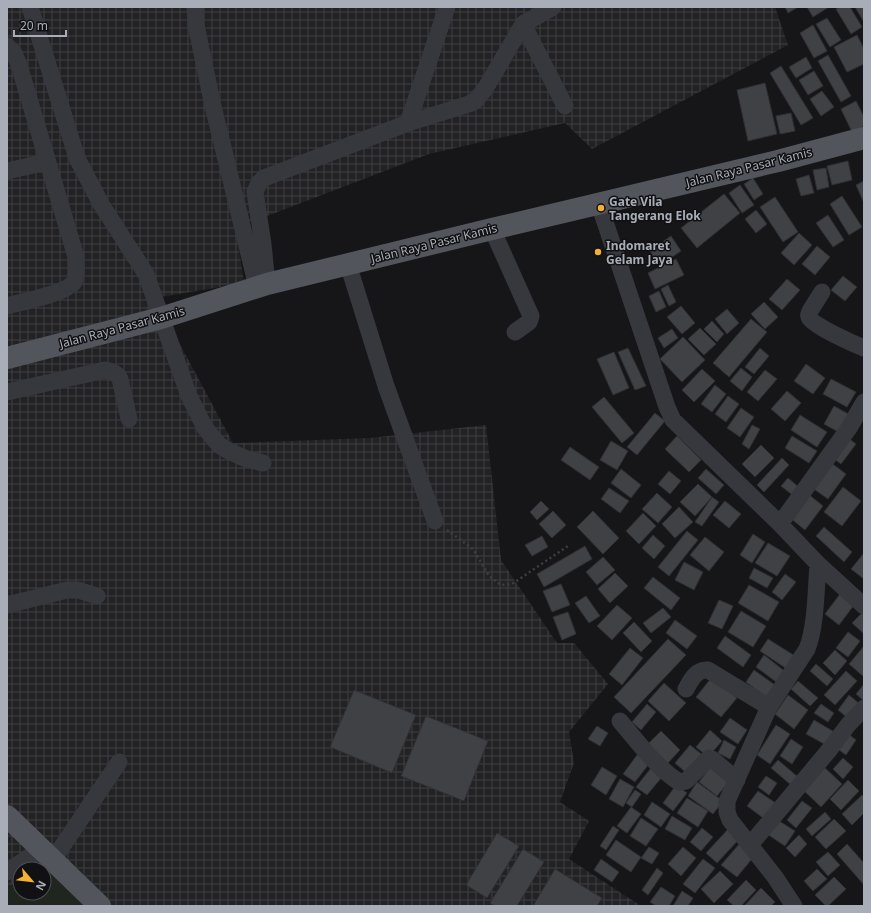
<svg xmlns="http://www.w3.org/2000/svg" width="871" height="913" font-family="'Noto Sans',sans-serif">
  <defs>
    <pattern id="industrial-grid" width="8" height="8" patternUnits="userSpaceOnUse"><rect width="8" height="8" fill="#222225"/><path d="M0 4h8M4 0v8" fill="none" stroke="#3f3f43"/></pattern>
  </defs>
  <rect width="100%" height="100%" fill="#161618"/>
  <path fill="url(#industrial-grid)" d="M7,7H775L788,45L592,149L565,123L429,154L236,228L244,283L155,298L233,443L370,438L486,425L501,560L557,643H574L608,684L569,732L574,763L560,802L589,821L569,859L641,906H89L42,861L32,869H20V878L7,889Z"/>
  <path fill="#1e261f" d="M42,861L89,906H7V889L20,878V893H44V869H32Z"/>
  <path fill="#404145" stroke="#303034" d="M785,7H798L788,13Z
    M807,7H829L813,17Z
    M840,7H850L862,27L851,34L836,9Z
    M855,7H864V22Z
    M827,18L841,40L830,47L816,24Z
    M813,25L827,51L814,58L800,33Z
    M857,35L864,49V64L847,72L834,47Z
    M828,55L851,96L841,102L818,61Z
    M806,57L812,68L796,78L789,67Z
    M781,66L813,118L801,125L770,73Z
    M814,71L823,86L808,95L799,80Z
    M765,83L777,134L748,141L737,90Z
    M822,91L834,107L821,116L810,99Z
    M856,101L864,117V126L852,132L841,109Z
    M791,113L795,131L780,134L776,116Z
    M848,161L852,180L832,185L827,166Z
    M826,168L829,187L817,190L813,170Z
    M809,175L814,193L801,196L796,179Z
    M753,178L763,194L754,200L744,184Z
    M864,181V203L856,185Z
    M740,185L754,205L742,213L729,193Z
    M724,194L740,213L697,248L681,228Z
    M842,196L862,227L849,235L830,204Z
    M775,197L798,232L783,242L760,207Z
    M756,210L767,224L756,233L745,219Z
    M828,215L844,240L833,247L816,223Z
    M799,233L812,245L794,265L781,253Z
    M671,236L681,251L659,266L650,251Z
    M817,246L830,257L815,275L802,264Z
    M676,259L684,275L655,289L648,273Z
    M843,276L857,287L845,301L831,290Z
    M787,279L800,290L782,310L769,299Z
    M668,285L676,302L669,306L661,289Z
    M659,291L666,307L656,312L649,296Z
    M764,302L778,317L765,329L751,314Z
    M681,306L695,323L682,334L667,317Z
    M727,309L739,323L727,334L715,319Z
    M751,319L767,332L729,377L713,363Z
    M712,321L724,334L717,342L704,329Z
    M700,328L716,344L704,355L688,339Z
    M672,329L678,338L664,348L658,338Z
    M683,337L705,360L682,382L660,359Z
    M628,348L646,386L635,390L618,352Z
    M760,348L769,356L754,374L745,367Z
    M614,352L629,388L613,395L597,359Z
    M806,364L825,378L813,394L794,381Z
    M741,368L752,377L742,391L730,381Z
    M702,369L715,381L694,402L682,390Z
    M765,370L777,379L758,401L747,392Z
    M831,379L856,392L847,407L823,394Z
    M715,385L726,394L712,412L701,404Z
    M787,391L801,403L785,421L771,409Z
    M728,396L739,404L726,422L715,414Z
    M604,397L634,433L622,443L592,407Z
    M834,406L852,416L842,434L824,424Z
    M741,408L754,417L740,437L727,428Z
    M655,413L665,421L637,455L627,447Z
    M800,415L827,432L817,447L791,430Z
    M752,425L760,429L749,449L742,444Z
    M677,436L701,460L689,472L665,449Z
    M792,436L817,451L809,463L785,448Z
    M848,438L856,444L841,464L833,458Z
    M611,441L628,451L617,470L600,460Z
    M761,445L774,458L755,477L742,464Z
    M570,447L599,467L590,480L561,460Z
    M782,458L789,465L764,492L757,485Z
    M830,462L846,474L828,499L811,487Z
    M621,469L641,485L631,498L611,483Z
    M706,469L724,485L716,494L698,478Z
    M669,471L681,481L670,494L658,484Z
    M788,478L801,489L795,497L781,486Z
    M698,484L712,497L695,516L680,502Z
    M843,487L861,501L842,526L824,512Z
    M609,488L629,501L620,513L601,499Z
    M657,493L672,507L658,523L642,509Z
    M807,493L823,506L805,530L789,517Z
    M712,497L719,502L702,526L695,522Z
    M541,501L549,509L537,520L530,512Z
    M725,501L741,514L729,528L713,515Z
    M679,507L693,522L675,538L662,524Z
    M553,511L566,525L552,538L539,524Z
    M593,511L619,538L603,554L577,527Z
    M643,513L656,526L639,544L626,531Z
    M824,527L852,552L844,562L816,536Z
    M687,531L698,540L669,576L658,567Z
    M753,534L765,542L752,563L740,555Z
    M653,535L665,546L654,559L642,548Z
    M542,536L548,547L532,556L525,545Z
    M705,537L724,552L709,571L690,555Z
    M768,543L790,556L777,576L755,563Z
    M585,546L592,559L544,587L537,574Z
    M864,553V579L851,569Z
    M603,557L615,570L597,585L586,572Z
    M684,562L703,572L694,590L675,580Z
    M754,568L773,578L767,588L749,578Z
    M615,573L628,586L610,603L598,589Z
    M785,574L796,582L782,600L772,592Z
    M653,577L680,598L671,610L644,588Z
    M561,584L570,605L552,612L543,591Z
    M749,585L779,602L768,621L738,603Z
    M840,594L854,605L839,625L825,614Z
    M586,596L600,616L589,623L575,603Z
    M719,600L733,606L722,629L708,623Z
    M617,605L632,618L612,640L597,626Z
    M663,608L671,617L651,633L643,623Z
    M741,611L766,626L753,647L728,632Z
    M568,612L576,634L562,640L553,617Z
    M863,612L864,613V634L852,623Z
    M675,620L697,636L687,649L666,633Z
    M634,622L652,641L641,652L623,633Z
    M848,632L860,641L848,657L836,648Z
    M725,636L751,655L743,667L717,648Z
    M668,639L686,655L631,713L614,697Z
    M768,639L795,656L787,669L760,651Z
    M864,646V677L849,664Z
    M630,648L643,658L622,685L609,674Z
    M835,650L847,661L835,675L823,663Z
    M764,655L787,673L779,684L756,667Z
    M816,664L833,679L827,686L810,671Z
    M754,670L775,685L766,697L746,682Z
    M846,671L857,681L835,705L824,695Z
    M712,677L737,698L721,717L696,697Z
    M798,681L818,698L810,706L791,689Z
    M664,683L686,703L669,721L648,701Z
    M864,684V701L856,694Z
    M354,690L416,715L392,773L330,747Z
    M788,695L808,710L794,729L775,714Z
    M849,695L861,705L849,719L838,710Z
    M647,704L656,712L641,730L632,722Z
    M821,704L834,713L828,722L814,713Z
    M426,716L488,741L464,801L401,776Z
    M730,718L747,730L738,744L720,732Z
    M814,720L836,733L828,746L806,734Z
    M776,725L790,734L770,764L757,755Z
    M597,726L608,733L600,746L588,739Z
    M710,730L722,741L708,757L696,747Z
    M661,731L680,750L667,764L648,744Z
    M846,732L856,740L846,755L835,747Z
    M791,739L803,747L792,764L780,756Z
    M724,740L736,747L730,759L718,753Z
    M690,745L705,757L690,776L675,763Z
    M640,751L652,760L635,782L623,774Z
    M843,758L853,767L843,779L833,769Z
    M778,760L798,777L791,785L771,768Z
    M821,764L842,784L821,807L800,787Z
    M712,765L730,780L717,796L699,782Z
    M602,767L617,776L606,795L591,785Z
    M651,768L662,777L647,795L636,787Z
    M766,776L777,783L769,795L758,787Z
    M620,779L634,787L623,807L609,799Z
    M848,780L859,791L841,810L830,799Z
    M697,782L723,801L713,814L688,796Z
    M676,785L687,793L673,811L663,803Z
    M635,790L641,794L632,807L626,803Z
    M758,791L777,804L766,820L747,806Z
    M862,795L864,797V813L852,825L842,814Z
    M687,798L708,811L698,827L677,813Z
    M802,801L812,808L796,828L787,820Z
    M652,802L670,814L661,827L644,815Z
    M631,807L641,814L627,833L617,826Z
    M825,812L831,819L812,836L806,829Z
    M672,816L692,828L685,840L665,829Z
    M641,818L658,829L646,846L630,836Z
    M776,819L795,831L785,846L767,834Z
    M834,819L846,831L826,849L815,837Z
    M613,826L619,830L606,850L600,846Z
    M731,826L742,836L717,863L706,853Z
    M702,828L713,837L701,851L690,842Z
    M497,833L519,846L487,898L466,885Z
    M799,835L807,844L795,857L786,848Z
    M616,840L641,857L631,872L606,855Z
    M741,842L756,854L737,877L721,865Z
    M847,844L864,863V885L837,854Z
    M649,847L659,853L652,864L641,858Z
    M683,847L696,858L681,876L668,864Z
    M523,849L544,862L517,906H495L490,903Z
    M828,852L840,865L828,876L816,862Z
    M601,859L619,872L612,882L594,870Z
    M703,859L715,868L695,893L683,884Z
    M657,868L663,873L648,895L642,890Z
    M555,869L602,898L597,906H533Z
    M817,869L827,879L813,891L804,881Z
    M720,871L733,884L714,903L701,889Z
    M834,877L846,889L828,906H826L815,895Z
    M746,880L756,890L741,906H734L727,900Z
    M661,887L675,896L669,906H656L650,902Z
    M761,888L775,902L771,906H744Z
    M682,891L693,898L688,906H673Z"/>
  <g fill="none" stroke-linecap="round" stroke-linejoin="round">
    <path stroke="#3d3f44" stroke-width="2.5" stroke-dasharray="2 3" stroke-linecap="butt" d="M447,530L473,549L489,576L501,585L512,584L568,546"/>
    <path stroke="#37383d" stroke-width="17" d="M30,7L77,158L101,204L146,274L189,396L205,428L219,445L227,450L244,458L263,463
      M195,7L196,25L213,106L257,287
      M447,7L408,123L469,104L476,100L485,89L523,24
      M553,7L523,24L565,106
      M7,46L14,53L19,65L76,257C76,265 78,275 74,282C67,293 21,302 7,306
      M7,171L47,162
      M599,204L667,407L673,420L780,524L818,564L864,606
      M492,229L531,316L529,322L515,332
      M348,264L386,386L435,521
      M267,284L263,244L255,192L259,183L264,178L408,123
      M822,292L810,311C809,314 808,315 809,317C813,326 854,344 864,348
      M7,392L105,370C112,371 117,373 120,379L129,419
      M780,524L849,428L864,402
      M7,605L67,590H78L97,596
      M686,689C691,680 696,669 708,670L769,707
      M620,721C637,741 657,768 679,782L686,781L709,758L712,759L737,780
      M750,845L830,749L848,725L864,708
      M53,860L119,762
      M7,872L41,849
      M794,906L775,877L730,820L727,812V801L769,707L807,649C816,627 816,589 818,564"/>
    <path stroke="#53555c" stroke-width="22" d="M7,358L161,318L267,284L492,229L778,161L864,138
      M7,816L100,906"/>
  </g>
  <g fill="#f2b134" stroke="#111113" stroke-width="1.5">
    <circle cx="601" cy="208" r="4"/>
    <circle cx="598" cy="252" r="4"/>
  </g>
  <g text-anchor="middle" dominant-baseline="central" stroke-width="3" stroke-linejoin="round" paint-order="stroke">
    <g font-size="12" fill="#a8adb8" stroke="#111113">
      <text transform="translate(749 167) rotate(-14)">Jalan Raya Pasar Kamis</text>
      <text transform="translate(434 243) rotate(-14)">Jalan Raya Pasar Kamis</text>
      <text transform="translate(122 327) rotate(-15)">Jalan Raya Pasar Kamis</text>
    </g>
    <g font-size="12" font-weight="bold" fill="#a8adb8" stroke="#111113" text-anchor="start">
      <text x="609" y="201">Gate Vila<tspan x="609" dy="14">Tangerang Elok</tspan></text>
      <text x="606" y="245">Indomaret<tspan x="606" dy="14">Gelam Jaya</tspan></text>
    </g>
  </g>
  <rect width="871" height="913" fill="none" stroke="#a8adb8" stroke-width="16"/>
  <g transform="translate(32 881) rotate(118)"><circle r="19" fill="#111113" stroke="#4d4f55"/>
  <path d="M0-3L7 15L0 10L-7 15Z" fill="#f2b134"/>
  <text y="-6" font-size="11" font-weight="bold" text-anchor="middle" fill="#a8adb8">N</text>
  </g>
  <path d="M14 30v6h52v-6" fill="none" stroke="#a8adb8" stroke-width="2"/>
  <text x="20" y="30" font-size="12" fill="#a8adb8" stroke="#111113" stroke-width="3" paint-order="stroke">20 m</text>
</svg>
